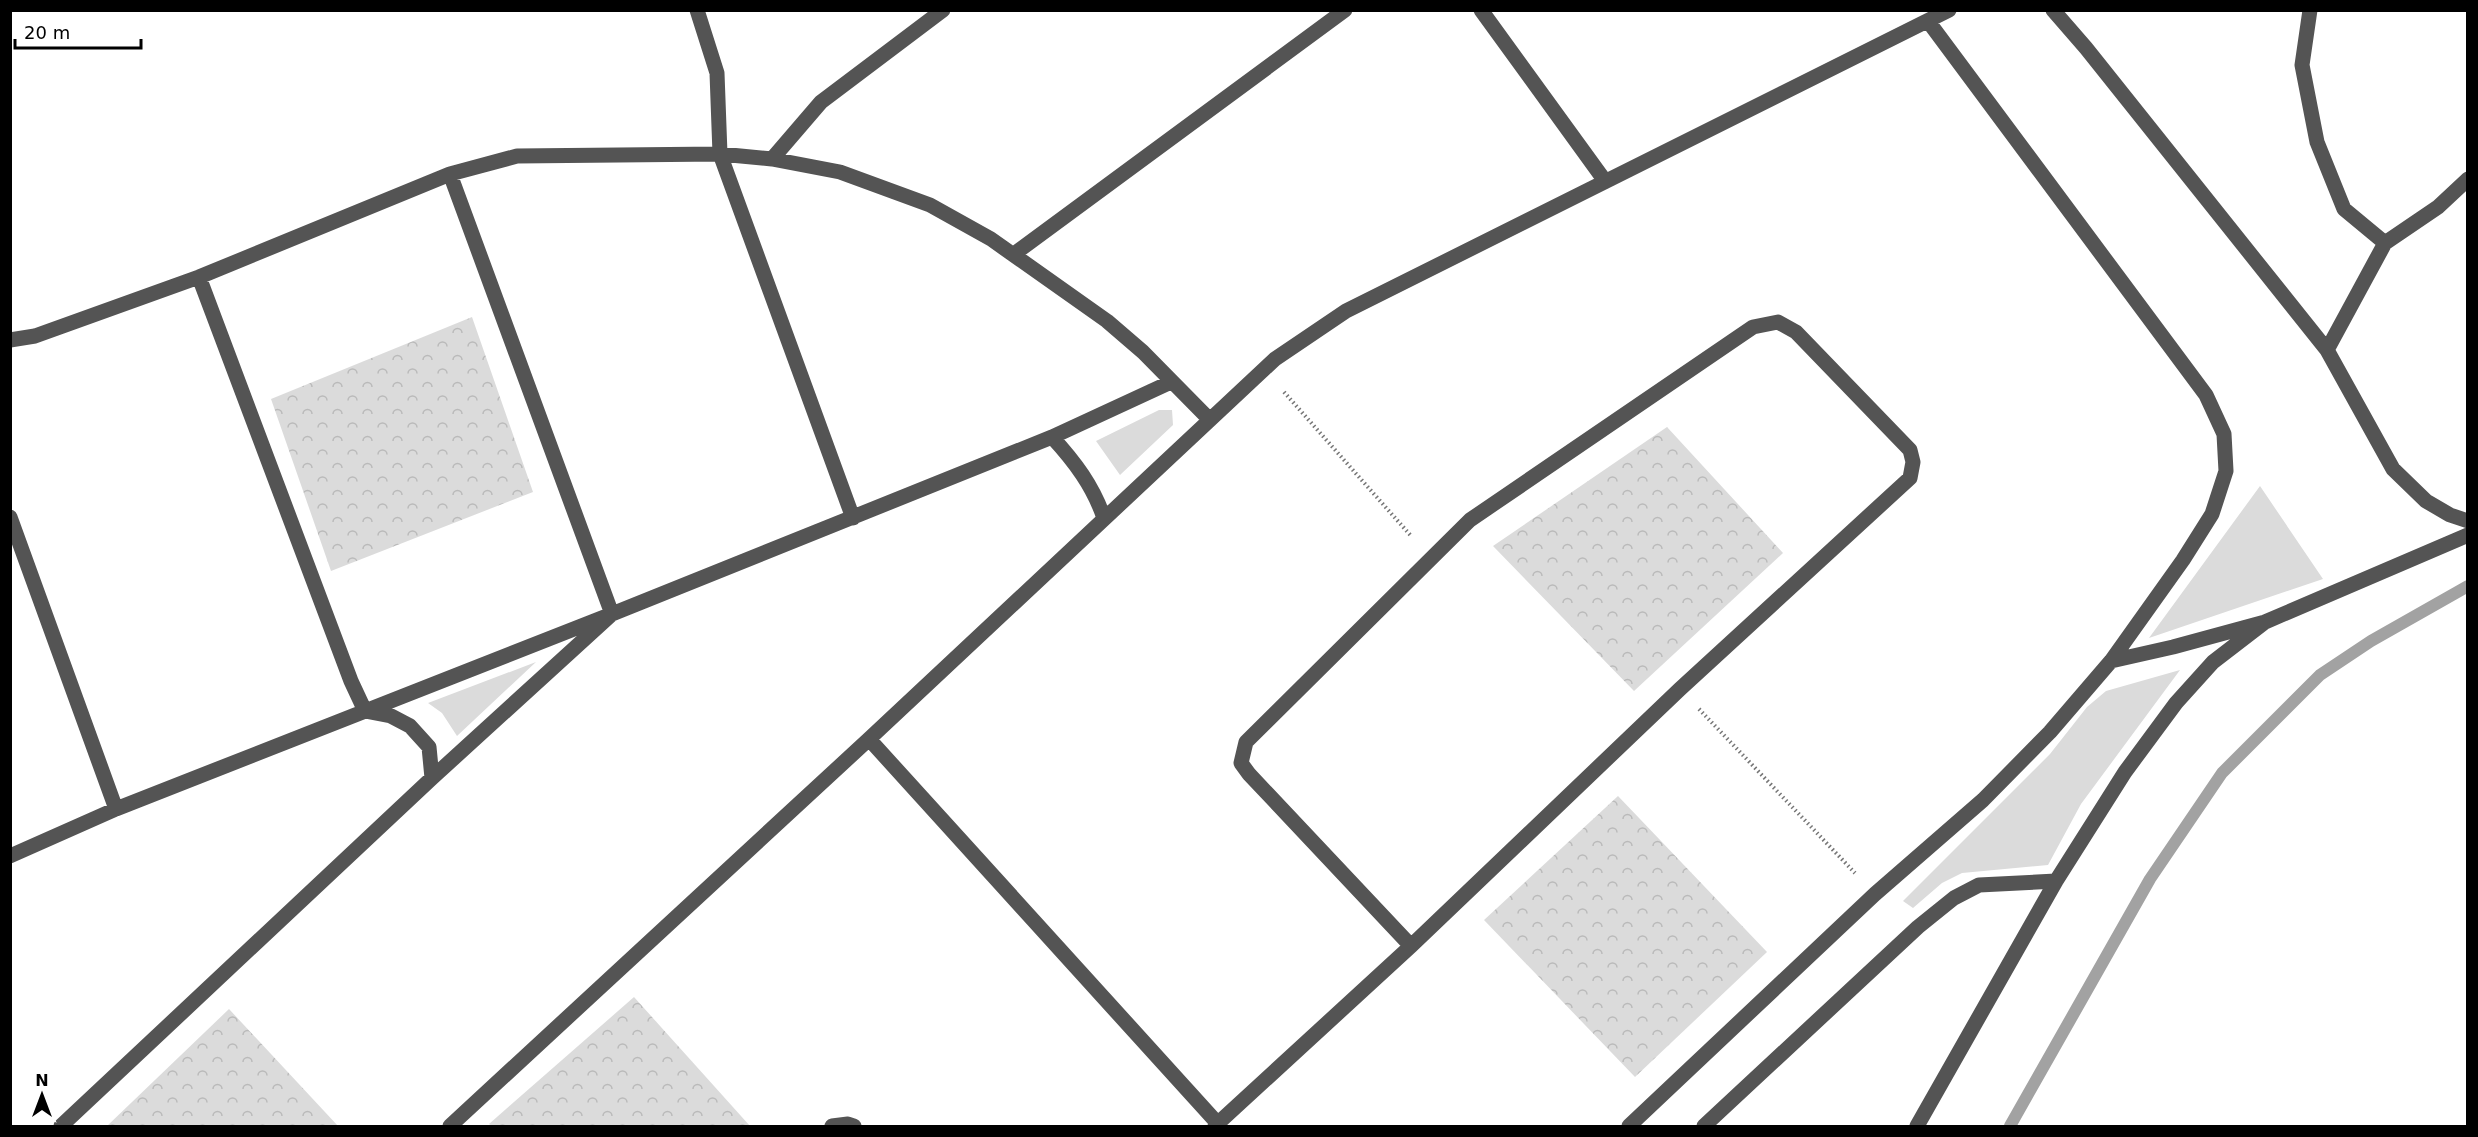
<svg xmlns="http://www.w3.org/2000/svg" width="2478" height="1137" font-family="'DejaVu Sans',sans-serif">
  <defs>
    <pattern id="park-crowns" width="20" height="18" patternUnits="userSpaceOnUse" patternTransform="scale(1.5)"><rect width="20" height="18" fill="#dbdbdb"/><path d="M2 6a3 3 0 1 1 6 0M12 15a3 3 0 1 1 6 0" fill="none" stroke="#bababa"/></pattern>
  </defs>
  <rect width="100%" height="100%" fill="#fff"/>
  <path fill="#dbdbdb" d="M1159,410H1172L1173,425L1120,475L1096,441Z
    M2260,486L2323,579L2149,638Z
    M536,662L457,736L442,713L428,703Z
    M2180,670L2081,804L2048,865L1962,873L1942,883L1913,908L1903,901L2050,754L2087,707L2106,691Z"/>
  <path fill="url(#park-crowns)" d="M472,317L533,492L331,571L271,399Z
    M1667,427L1783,553L1634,691L1493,546Z
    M1618,796L1767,952L1635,1077L1484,920Z
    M634,997L750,1126H492L489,1124Z
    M229,1009L338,1126H107Z"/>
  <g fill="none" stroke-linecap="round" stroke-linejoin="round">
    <path stroke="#a2a2a2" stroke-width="12" d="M2010,1126L2150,879L2222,773L2320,675L2371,641L2468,586"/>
    <path stroke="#767676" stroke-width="4" stroke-dasharray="1.5 3" stroke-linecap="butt" d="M1284,392L1412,537
      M1699,709L1855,873"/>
    <path stroke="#545454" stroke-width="15" d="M697,10L717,73L720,154L853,518
      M1481,10L1605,181
      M2053,10L2086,48L2327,350L2393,469L2426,501L2450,515L2468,521
      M2310,10L2302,65L2317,142L2344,209L2385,243
      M772,159L821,102L943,10
      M1014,254L1345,10
      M199,277L351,681L365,711L391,716L410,726L429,747L432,778
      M10,340L35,336L199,277L450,174L517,156L720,154L772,159L840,172L930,205L991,239L1107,321L1143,352L1210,420
      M2327,350L2385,243L2438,207L2468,179
      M1052,437C1075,462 1093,486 1104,518
      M10,517L116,809
      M2111,661L2173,647L2265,622L2468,535
      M869,739L1220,1126
      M10,856L116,809L612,614L1052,437L1171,382
      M61,1126L432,778L612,614L450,174
      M450,1126L869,739L1275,359L1346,311L1949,10
      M832,1126L848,1124L854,1126
      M1215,1126L1411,946L1680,689L1910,478L1913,462L1910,450L1796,332L1778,322L1753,327L1470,520L1246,742L1241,763L1249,774L1411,946
      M1629,1126L1875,894L1983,800L2050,732L2111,661L2183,560L2212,514L2226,471L2224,434L2206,395L1928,21
      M1704,1126L1918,927L1954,898L1979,885L2056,881
      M1917,1126L2056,881L2125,772L2176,703L2213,662L2265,622"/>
  </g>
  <rect width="2478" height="1137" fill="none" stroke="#000000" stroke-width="24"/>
  <g transform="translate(42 1095)" stroke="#ffffff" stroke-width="4.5" paint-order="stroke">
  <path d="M0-4.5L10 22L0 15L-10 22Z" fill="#000000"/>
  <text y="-9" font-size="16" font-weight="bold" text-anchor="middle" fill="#000000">N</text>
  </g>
  <path d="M15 39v9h126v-9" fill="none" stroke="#000000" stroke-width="3"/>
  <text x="24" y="39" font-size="18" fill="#000000" stroke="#ffffff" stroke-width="4.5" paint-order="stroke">20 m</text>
</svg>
